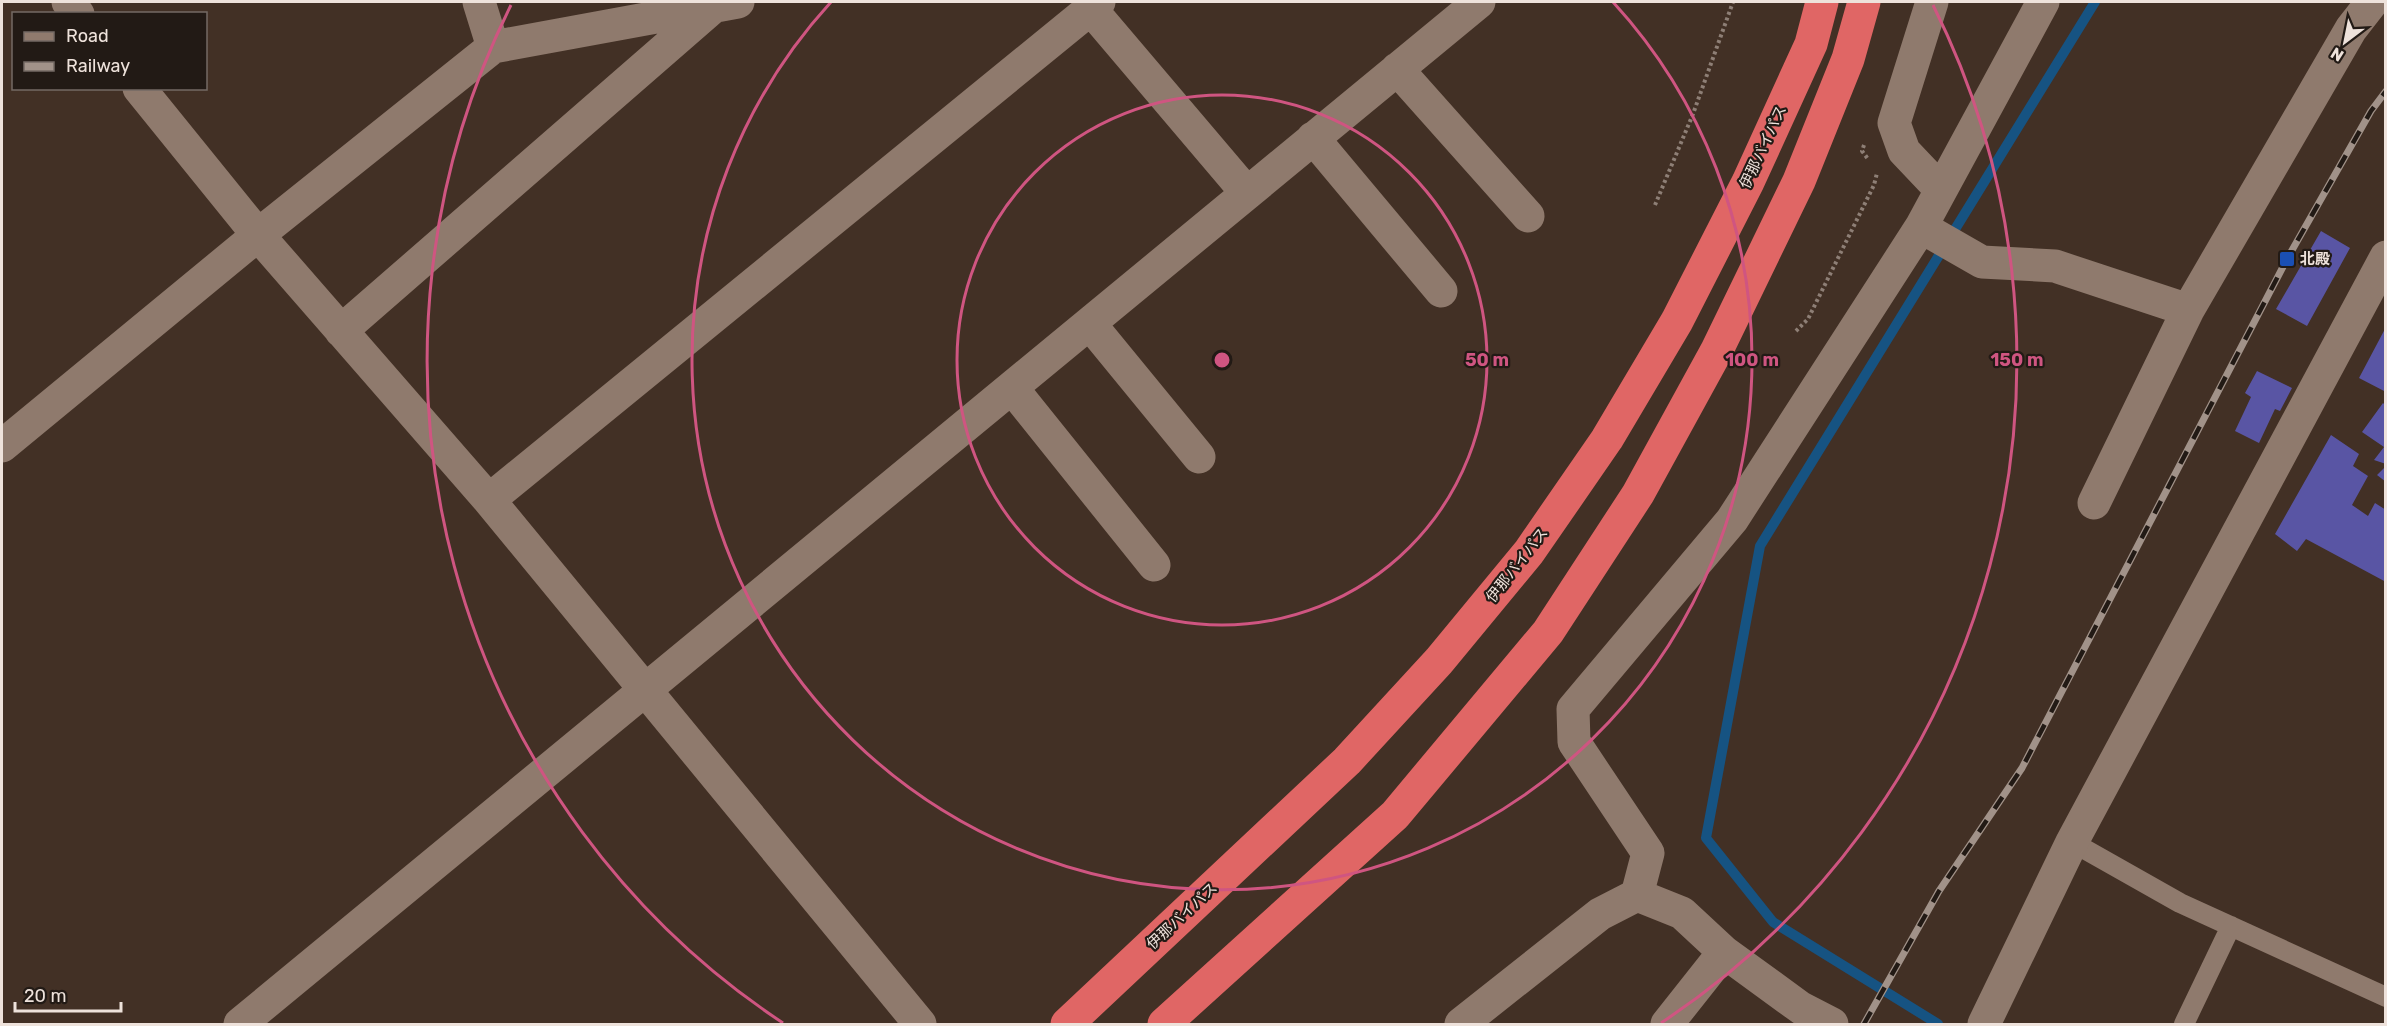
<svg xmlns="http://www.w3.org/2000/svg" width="2387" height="1026" font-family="Rubik,'Noto Sans JP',sans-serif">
  <rect width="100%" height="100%" fill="#423025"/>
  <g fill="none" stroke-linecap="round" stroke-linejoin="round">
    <path stroke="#165382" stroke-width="10" d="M1938,1024L1773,922L1706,838L1760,546L2095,2"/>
  </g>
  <path fill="#5955a4" d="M2321,231L2350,248L2307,326L2276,309Z
    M2386,327V392L2359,378Z
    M2257,371L2292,388L2280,411L2275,409L2259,443L2235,431L2251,397L2245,393Z
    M2383,403L2386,406V464L2374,460L2384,447L2362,432Z
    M2331,435L2359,454L2353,466L2368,476L2352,505L2368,516L2375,503L2386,510V582L2306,539L2297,551L2275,534Z
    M2386,466V482L2377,475Z"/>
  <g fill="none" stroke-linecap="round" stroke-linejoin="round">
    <path stroke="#8e7f76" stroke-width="4" stroke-dasharray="3 3" stroke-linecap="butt" d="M1864,145L1862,151L1868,159
      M1655,205L1693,114L1733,2
      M1796,331L1808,319L1874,185L1877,173"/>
    <path stroke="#8f7a6d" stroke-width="20" d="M2072,842L2180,903L2386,997
      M2184,1024L2231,926"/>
    <path stroke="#8f7a6d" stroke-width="33" d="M68,2L78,14
      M479,2L493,47
      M1932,2L1894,123L1904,151L1940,189
      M1090,8L1247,193
      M1397,69L1528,216
      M139,88L258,235L489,500L920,1024
      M1313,138L1441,291
      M1921,227L1982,262L2055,266L2188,310
      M1090,324L1199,457
      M341,331L712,8
      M1012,388L1154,565
      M2,446L258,235L493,47L738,2
      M489,500L1099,2
      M2094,503L2188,310L2351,29L2372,2
      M1637,895L1682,913L1724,952L1801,1008L1832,1024
      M240,1024L1479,2
      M1461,1024L1600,914L1637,895L1648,853L1574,742L1573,709L1732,520L1921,227L2043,2
      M1667,1024L1724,952
      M1984,1024L2072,842L2386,257"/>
    <path stroke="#e06665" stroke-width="33" d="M1067,1024L1347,761L1439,661L1529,552L1607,439L1677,321L1748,182L1811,44L1822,2
      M1164,1024L1395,815L1548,632L1638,494L1717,350L1799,181L1848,59L1864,2"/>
    <defs>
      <path id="rail" d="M1864,1024L1939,891L2022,768L2287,259L2371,111L2386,91"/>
    </defs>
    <use href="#rail" stroke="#a19289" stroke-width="7"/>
    <use href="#rail" stroke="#221a15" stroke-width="4.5" stroke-dasharray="14" stroke-linecap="butt"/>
  </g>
  <g fill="none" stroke="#cf5581" stroke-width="3">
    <circle cx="1222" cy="360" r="265"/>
    <path d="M1613 2A530 530 0 1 1 831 2"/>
    <path d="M783 1023A795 795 0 0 1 511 5M1933 5A795 795 0 0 1 1661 1023"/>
  </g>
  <rect fill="#1a4fb4" stroke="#221a15" stroke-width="2" x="2279" y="251" width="16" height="16" rx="3"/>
  <g text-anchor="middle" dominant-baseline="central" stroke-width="4.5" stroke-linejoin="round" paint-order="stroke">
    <g font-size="15" fill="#eee2db" stroke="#221a15">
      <text transform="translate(1763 147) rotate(-65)">伊那バイパス</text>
      <text transform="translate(1517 565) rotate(-52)">伊那バイパス</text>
      <text transform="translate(1182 916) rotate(-43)">伊那バイパス</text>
    </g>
    <g font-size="15" font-weight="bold" fill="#eee2db" stroke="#221a15" text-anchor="start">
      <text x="2300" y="259">北殿</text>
    </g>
  </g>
  <circle cx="1222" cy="360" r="9" fill="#cf5581" stroke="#221a15" stroke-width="3"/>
  <g font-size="18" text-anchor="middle" font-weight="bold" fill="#cf5581" stroke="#221a15" stroke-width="4.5" stroke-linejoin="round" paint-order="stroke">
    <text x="1487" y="366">50 m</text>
    <text x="1752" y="366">100 m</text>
    <text x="2017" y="366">150 m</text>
  </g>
  <rect width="2387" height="1026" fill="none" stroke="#eee2db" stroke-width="6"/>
  <rect x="12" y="12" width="195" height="78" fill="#221a15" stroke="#746a64" stroke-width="1.5"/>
  <rect x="24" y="32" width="30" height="9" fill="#8f7a6d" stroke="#746a64" stroke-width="1.5"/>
  <text x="66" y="42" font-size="18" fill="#eee2db">Road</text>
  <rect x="24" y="62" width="30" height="9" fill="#a19289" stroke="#746a64" stroke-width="1.5"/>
  <text x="66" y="72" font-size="18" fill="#eee2db">Railway</text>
  <g transform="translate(2345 42) rotate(212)" stroke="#221a15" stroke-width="4.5" paint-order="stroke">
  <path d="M0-4.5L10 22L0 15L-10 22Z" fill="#eee2db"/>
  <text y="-9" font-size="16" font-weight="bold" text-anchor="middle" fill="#eee2db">N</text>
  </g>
  <path d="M15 1002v9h106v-9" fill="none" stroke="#eee2db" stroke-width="3"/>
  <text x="24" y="1002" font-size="18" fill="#eee2db" stroke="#221a15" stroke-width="4.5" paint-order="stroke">20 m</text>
</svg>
